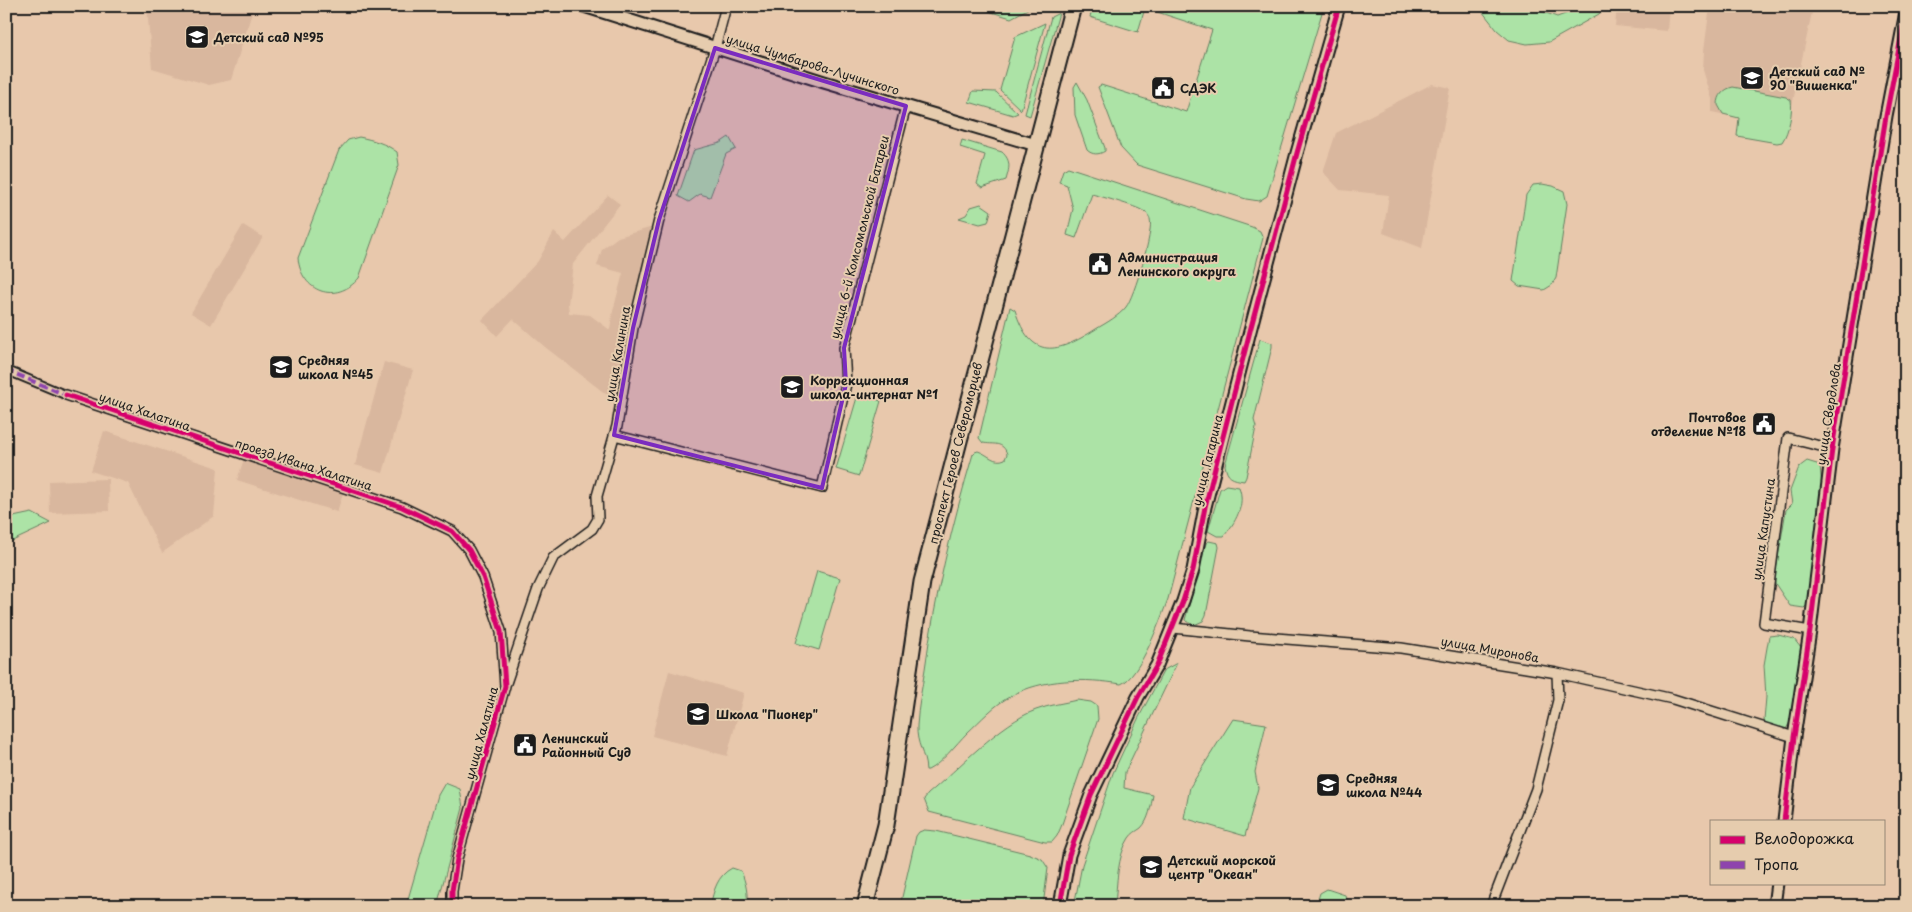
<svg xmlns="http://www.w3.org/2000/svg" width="1912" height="912" font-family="'Playpen Sans',sans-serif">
  <rect width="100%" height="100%" fill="#e8c8ac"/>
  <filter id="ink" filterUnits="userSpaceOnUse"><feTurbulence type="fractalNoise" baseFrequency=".02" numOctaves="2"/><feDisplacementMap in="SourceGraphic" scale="10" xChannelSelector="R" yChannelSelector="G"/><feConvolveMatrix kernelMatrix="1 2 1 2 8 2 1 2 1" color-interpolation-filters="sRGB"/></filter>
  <g filter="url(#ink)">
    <path fill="#d9b79e" d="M147,6H254L231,80L209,85L152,68Z
      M1617,6H1669L1667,31L1615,26Z
      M1710,6H1808L1812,12L1786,134L1782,142L1777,143L1737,136L1739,118L1712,112V99L1703,70L1704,50Z
      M1432,84L1450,88L1422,248L1383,233L1389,195L1340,190L1323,172L1336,133Z
      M608,195L620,204L573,264L568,304L569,313L590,315L610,330L612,315L623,273L597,266L602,249L618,237L653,227L622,345V380L615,401L545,347L513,319L497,336L482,320L538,261L554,232L565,242Z
      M243,225L263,237L211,325L191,313Z
      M384,362L413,370L383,473L355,465Z
      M104,431L218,468L214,516L162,553L128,483L91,471Z
      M244,459L344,490L337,512L237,480Z
      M108,479L109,511L50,513L49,481Z
      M669,671L744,693L727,756L652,736Z"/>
    <path fill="#ace3a6" stroke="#648061" d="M972,6H1033L1011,18Z
      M1093,6H1230L1245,11L1262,6H1324L1267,196L1259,201L1246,199L1137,165L1121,148L1098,87L1101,85L1186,112L1212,30L1145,8L1138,32L1090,17Z
      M1478,6H1527L1557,17L1587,6H1605L1599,14L1549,42L1527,44L1509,40L1497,30Z
      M1059,13L1030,116L1025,114L1051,17Z
      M1045,23L1021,110L1000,90L1015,37Z
      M1077,82L1087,100L1105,148V151C1099,155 1092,155 1087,150L1075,115L1074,87Z
      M1733,87L1786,97L1791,100C1793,111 1789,132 1782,142L1777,143L1737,136L1739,118L1723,114L1718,105C1718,95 1724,89 1733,87Z
      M973,91L996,92L1018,113L1013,115L969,102Z
      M359,137C373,140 385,143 397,152L399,165L359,278C336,305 301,292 298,258L339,150L348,140Z
      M729,137L736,149L726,154L710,197L700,194L689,202L678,196L694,150L720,143Z
      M962,140L1002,152C1012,161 1009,169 1006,180L982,188L977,184L985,155L960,147Z
      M1068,167L1252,227L1260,231L1263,238L1168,599C1161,618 1140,677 1121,684C1086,678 1043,678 1011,696C994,705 981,720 967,733C956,744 941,764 928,770H926C925,753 916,744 917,726C918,707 922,688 925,669C935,596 952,525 973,454L975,452L978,451C988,454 994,464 1005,459L1007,454C1003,441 993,445 983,443L979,438L1010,307L1015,310C1031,361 1057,354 1096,329C1106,323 1119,316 1126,307C1134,297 1154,231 1150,219C1150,218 1147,213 1146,213C1141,207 1102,197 1092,194L1076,238L1067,235L1073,209L1067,185L1059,182L1063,170Z
      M1542,184L1553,186L1564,191L1567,204L1556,278L1552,285L1544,290L1519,286L1513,281L1526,195L1533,185Z
      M981,204L991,211L988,222L980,224L959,218L966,215L971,207Z
      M1260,339L1272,343V347L1254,420L1256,427L1246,477L1244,481C1232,479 1227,478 1225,465Z
      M858,394L881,401L859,476L836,469Z
      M1807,461L1820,465L1822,487L1807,605L1804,608L1790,606L1774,582L1786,510L1792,504L1790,491L1799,467Z
      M1226,485L1239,487C1246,505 1235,523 1224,536H1217L1208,531L1220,489Z
      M32,513L51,523L6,544V516L13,517Z
      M1209,541L1218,543L1219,547L1206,615L1203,621L1194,625L1185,620L1206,543Z
      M817,571L840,578L819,650L796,643Z
      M1778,635L1794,639L1801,648L1793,717L1786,729L1771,726L1764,721L1766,697L1764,665L1769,636Z
      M1177,663L1125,772L1124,788L1153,795C1151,806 1149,820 1141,828C1137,831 1132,833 1129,838C1117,856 1117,884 1115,906H1074L1082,865L1113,773L1138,719L1164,670Z
      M1077,700L1091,702L1097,706L1098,719L1061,827L1057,836L1052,842H1045L929,812L924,799L928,794C958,769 1000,723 1036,710C1049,705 1064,703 1077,700Z
      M1233,719L1266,724L1255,772L1258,788L1245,836L1184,818L1190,787Z
      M445,783L460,789L463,808L437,906H406L438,795Z
      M924,830L936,831L1030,854L1042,859L1048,868L1043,906H900L916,836L919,832Z
      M732,868L741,871C746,883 748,893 747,906H710C714,890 717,876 732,868Z
      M1327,889L1345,895L1348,903L1347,906H1316L1320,893Z"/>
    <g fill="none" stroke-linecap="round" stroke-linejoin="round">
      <defs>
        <path id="pedestrian" d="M6,370L66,395"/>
        <path id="minor" d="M66,395L402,507L452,531L469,550L483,577L501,631L505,686L457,859L452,891V906
          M614,435L822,488L846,384L844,348L906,106
          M1173,628L1250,636L1401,648L1557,673L1673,699L1794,737
          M1810,631L1764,623L1788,438L1832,449
          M506,683L538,589L553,558L592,529L598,519L597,496L617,426L633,328L659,220L715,48L726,6
          M1491,906L1536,789L1558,700L1557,673"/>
        <path id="tertiary" d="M584,6L824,82L1036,145
          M1784,821L1794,737L1810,631L1832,449L1886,116L1906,12
          M1060,906L1069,855L1091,795L1138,697L1157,665L1183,601L1193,570L1205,507L1250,331L1297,153L1339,6
          M1774,906L1777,883"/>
        <path id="primary" d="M865,906L886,825L922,582L1073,6"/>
      </defs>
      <use href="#pedestrian" stroke="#1c1c1c" stroke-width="11"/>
      <use href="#minor" stroke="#1c1c1c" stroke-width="12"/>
      <use href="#tertiary" stroke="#1c1c1c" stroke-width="15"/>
      <use href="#primary" stroke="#1c1c1c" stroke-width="19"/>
      <use href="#pedestrian" stroke="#e6ccae" stroke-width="7"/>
      <use href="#minor" stroke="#e6ccae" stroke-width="9"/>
      <use href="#tertiary" stroke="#e6ccae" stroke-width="11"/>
      <use href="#primary" stroke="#e6ccae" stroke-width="15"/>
      <path stroke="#8e44ad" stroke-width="4" stroke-dasharray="8 4" stroke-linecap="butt" d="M6,370L66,395"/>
      <defs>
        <path id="cycleway" d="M66,395L402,507L452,531L469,550L483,577L501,631L505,686L457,859L452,891V906
          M1784,821L1794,737L1810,631L1832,449L1886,116L1906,12
          M1060,906L1069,855L1091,795L1138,697L1157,665L1183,601L1193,570L1205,507L1250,331L1297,153L1339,6"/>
      </defs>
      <use href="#cycleway" stroke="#e6ccae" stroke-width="8"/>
      <use href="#cycleway" stroke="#d6006c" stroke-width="5"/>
    </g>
  </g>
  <path fill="#7b2cbf" fill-opacity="0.2" stroke="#7b2cbf" stroke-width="4" stroke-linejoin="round" d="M715,48L906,106L844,348L846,384L822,488L614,435L633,328L659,220Z"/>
  <defs>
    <symbol id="school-square" viewBox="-11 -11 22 22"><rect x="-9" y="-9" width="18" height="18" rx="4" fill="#1c1c1c" stroke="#e6ccae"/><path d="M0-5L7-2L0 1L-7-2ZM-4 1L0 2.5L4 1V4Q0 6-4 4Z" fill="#fff"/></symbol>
    <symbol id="civic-square" viewBox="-11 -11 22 22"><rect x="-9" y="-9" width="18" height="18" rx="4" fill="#1c1c1c" stroke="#e6ccae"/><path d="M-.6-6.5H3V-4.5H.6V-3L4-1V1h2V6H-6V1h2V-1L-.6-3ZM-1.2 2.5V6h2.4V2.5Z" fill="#fff"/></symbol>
  </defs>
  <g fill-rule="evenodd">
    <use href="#school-square" x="183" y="23" width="28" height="28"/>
    <use href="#school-square" x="1738" y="64" width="28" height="28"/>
    <use href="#civic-square" x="1149" y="74" width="28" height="28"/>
    <use href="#civic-square" x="1086" y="250" width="28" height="28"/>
    <use href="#school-square" x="267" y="353" width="28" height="28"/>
    <use href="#school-square" x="778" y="373" width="28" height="28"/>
    <use href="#civic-square" x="1750" y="410" width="28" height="28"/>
    <use href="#school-square" x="684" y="700" width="28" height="28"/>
    <use href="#civic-square" x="511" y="731" width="28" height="28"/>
    <use href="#school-square" x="1314" y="771" width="28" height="28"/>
    <use href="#school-square" x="1137" y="853" width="28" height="28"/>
  </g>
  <g text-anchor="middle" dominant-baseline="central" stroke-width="4" stroke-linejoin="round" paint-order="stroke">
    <g font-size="12" font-weight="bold" fill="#1c1c1c" stroke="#e6ccae" text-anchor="start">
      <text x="214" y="37">Детский сад №95</text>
      <text x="1770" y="71">Детский сад №<tspan x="1770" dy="14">90 "Вишенка"</tspan></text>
      <text x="1180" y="88">СДЭК</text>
      <text x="1118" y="257">Администрация<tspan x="1118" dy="14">Ленинского округа</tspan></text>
      <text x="298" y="360">Средняя<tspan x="298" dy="14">школа №45</tspan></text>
      <text x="810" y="380">Коррекционная<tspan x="810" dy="14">школа-интернат №1</tspan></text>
      <text x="1746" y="417" text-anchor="end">Почтовое<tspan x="1746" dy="14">отделение №18</tspan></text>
      <text x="716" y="714">Школа "Пионер"</text>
      <text x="542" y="738">Ленинский<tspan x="542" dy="14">Районный Суд</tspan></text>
      <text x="1346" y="778">Средняя<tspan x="1346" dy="14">школа №44</tspan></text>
      <text x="1168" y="860">Детский морской<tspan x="1168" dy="14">центр "Океан"</tspan></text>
    </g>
    <g font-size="12" fill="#1c1c1c" stroke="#e6ccae">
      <text transform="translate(813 64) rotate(17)">улица Чумбарова-Лучинского</text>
      <text transform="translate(859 237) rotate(-76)">улица 6-й Комсомольской Батареи</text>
      <text transform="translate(617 354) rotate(-80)">улица Калинина</text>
      <text transform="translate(145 411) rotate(19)">улица Халатина</text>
      <text transform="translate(1828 414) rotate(-81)">улица Свердлова</text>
      <text transform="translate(955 453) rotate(-76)">проспект Героев Североморцев</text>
      <text transform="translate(1207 460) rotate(-76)">улица Гагарина</text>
      <text transform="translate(304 464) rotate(18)">проезд Ивана Халатина</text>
      <text transform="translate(1763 529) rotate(-82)">улица Капустина</text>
      <text transform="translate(1490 649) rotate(10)">улица Миронова</text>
      <text transform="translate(481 733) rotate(-75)">улица Халатина</text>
    </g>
  </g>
  <rect width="1912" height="912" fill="none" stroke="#e6ccae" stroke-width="25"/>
  <rect x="12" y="12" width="1887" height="887" fill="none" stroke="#1c1c1c" stroke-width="2" filter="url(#ink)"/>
  <rect x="1710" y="820" width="175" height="65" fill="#e6ccae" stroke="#958674"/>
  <rect x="1720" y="836" width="25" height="8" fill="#d6006c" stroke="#958674"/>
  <text x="1754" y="844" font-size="15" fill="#1c1c1c">Велодорожка</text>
  <rect x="1720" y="861" width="25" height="8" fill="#8e44ad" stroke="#958674"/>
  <text x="1754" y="870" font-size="15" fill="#1c1c1c">Тропа</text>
</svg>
